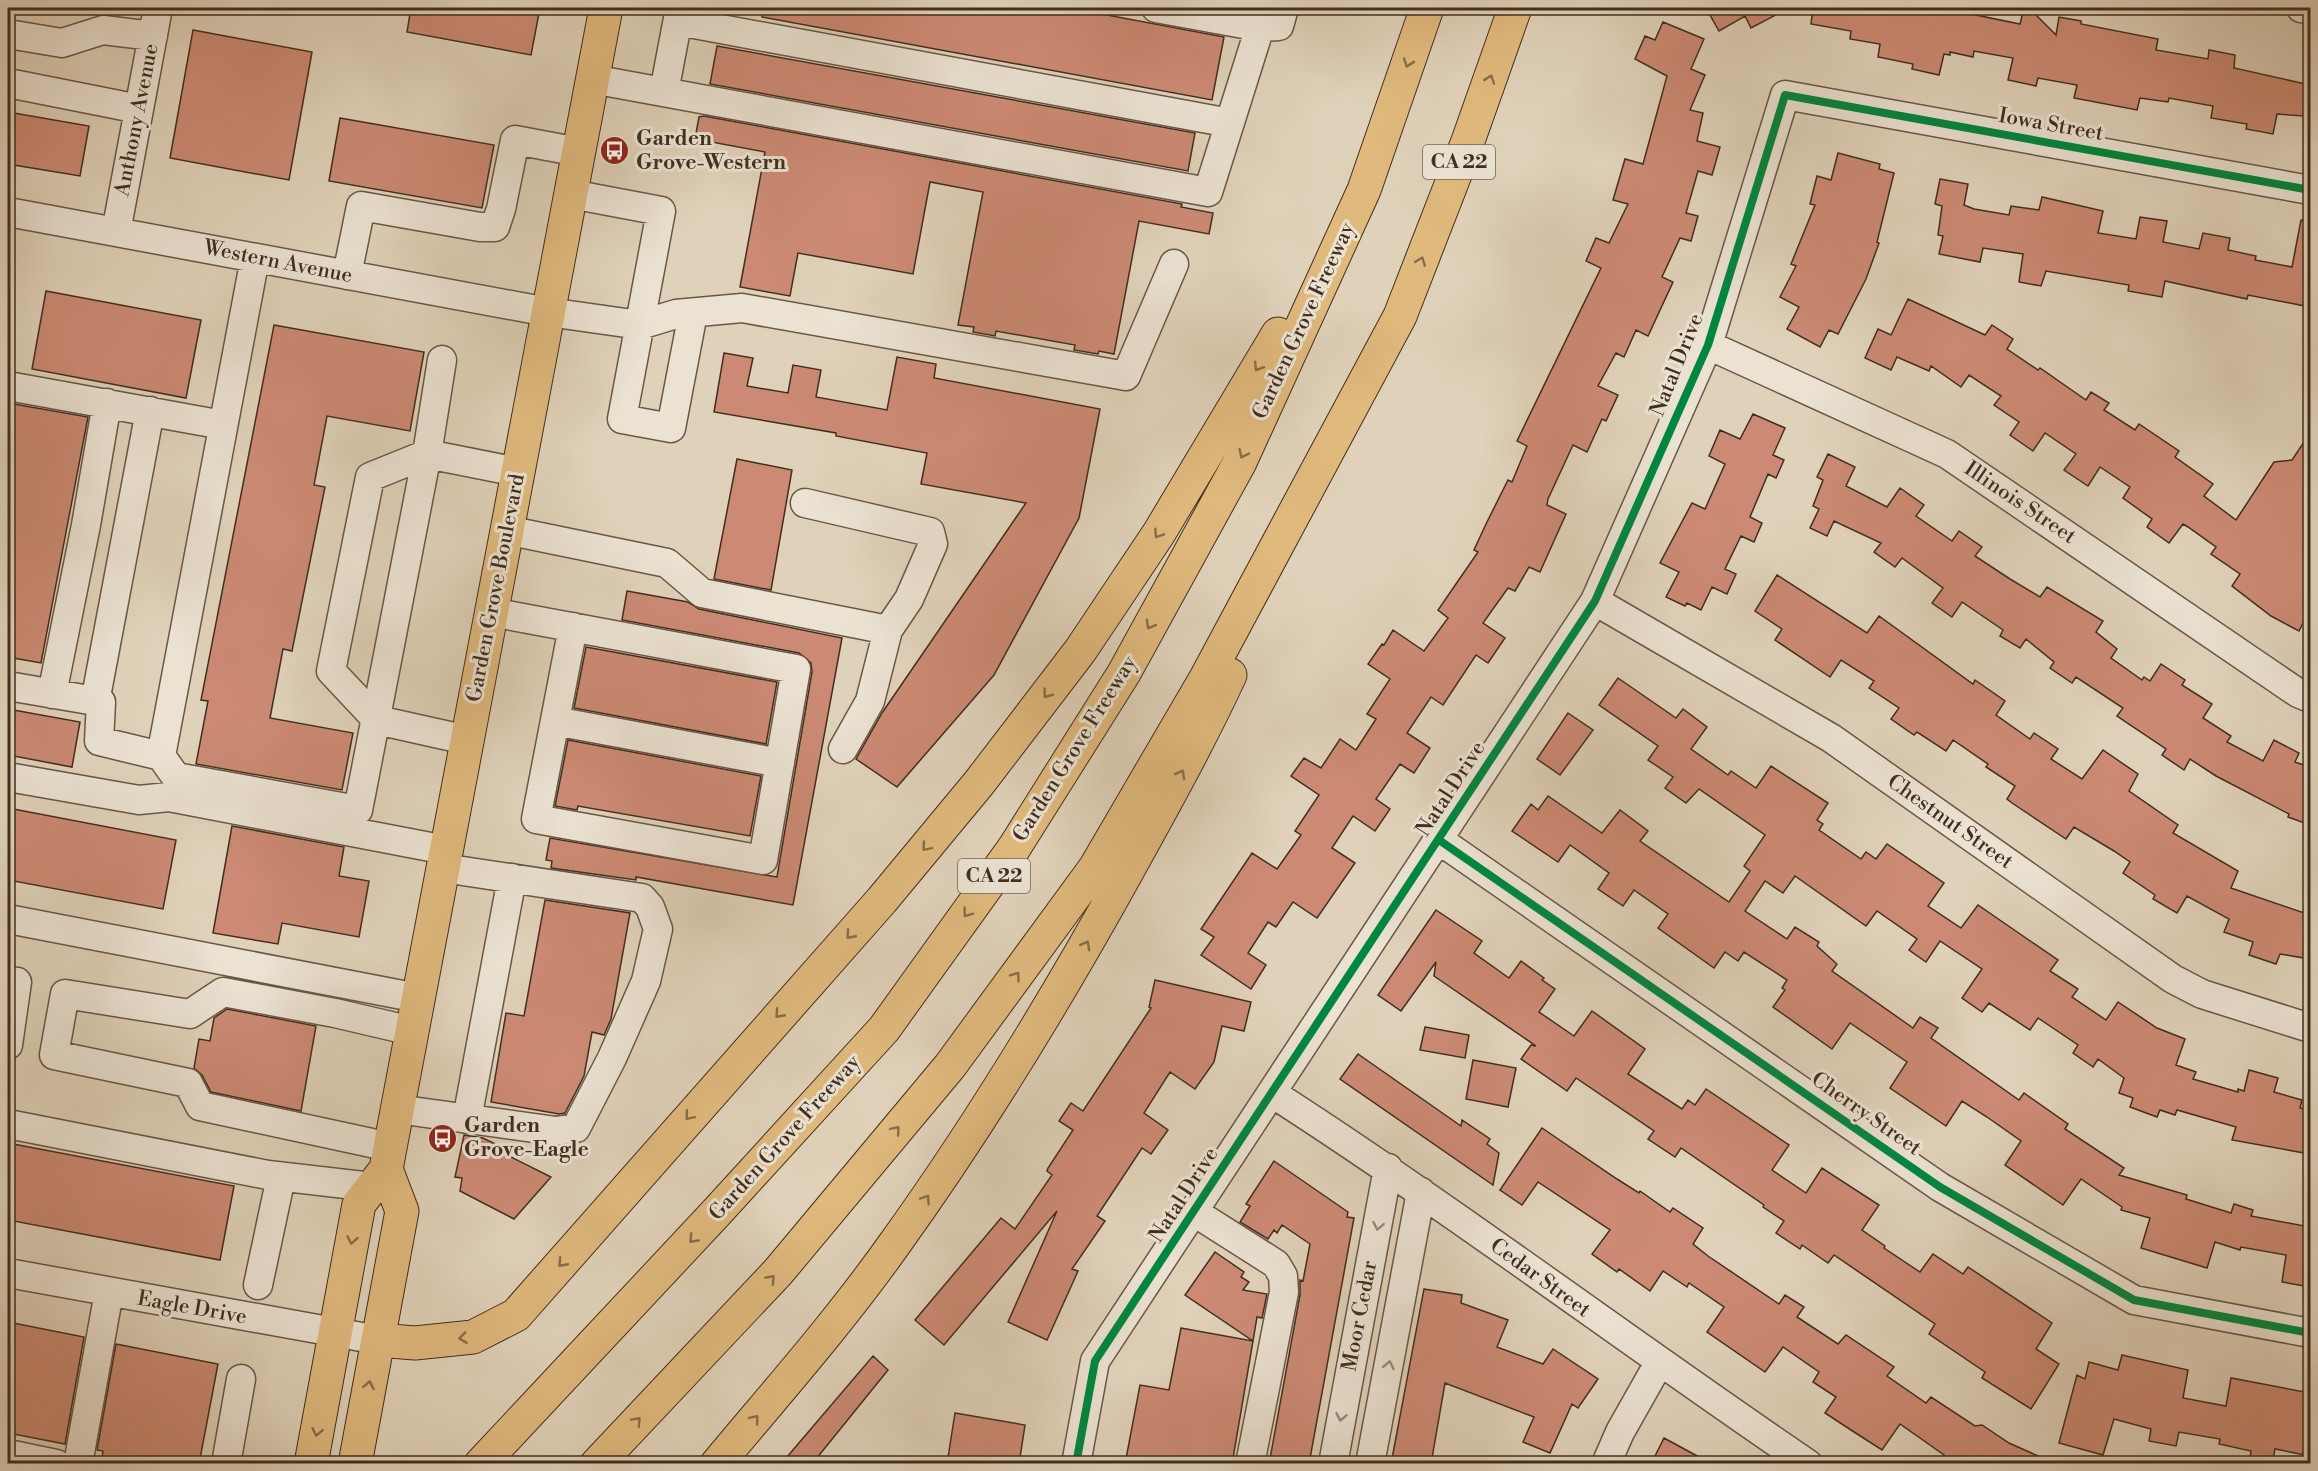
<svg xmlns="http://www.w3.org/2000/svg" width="2318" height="1471" font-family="'Libre Bodoni',serif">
  <rect width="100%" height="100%" fill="#e0d2ba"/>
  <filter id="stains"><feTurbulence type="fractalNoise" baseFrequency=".00333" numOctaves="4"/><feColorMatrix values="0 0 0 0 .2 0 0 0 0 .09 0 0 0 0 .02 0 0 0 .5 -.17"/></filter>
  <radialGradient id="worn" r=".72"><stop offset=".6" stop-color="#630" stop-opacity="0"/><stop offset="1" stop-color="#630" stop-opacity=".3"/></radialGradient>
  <path fill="#cc8a74" stroke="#412e1f" stroke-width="1.5" d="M411,8H540L531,55L407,32Z
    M763,8H1070L1224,37L1212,100L762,17Z
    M1706,8H1789L1751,28L1745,16L1719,31Z
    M1813,8H1911L1932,12L1933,8H1942L2020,24L2024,8H2029L2056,35L2059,17L2081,21V24L2158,39L2156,50L2208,59L2209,50L2235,55L2234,68L2310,85L2304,116L2277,114L2273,134L2246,129L2247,124L2211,118L2213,106L2169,98L2168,102L2140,98L2137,110L2074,98L2077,85L2038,78L2036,86L2008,80L2013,58L1974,51L1973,57L1950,52V55L1944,54L1939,75L1912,69L1913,64L1878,57L1880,44L1850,39L1851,31L1811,24Z
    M1663,22L1704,39L1691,69L1705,75L1690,110L1703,113L1697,141L1720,147L1712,175L1698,171L1686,213L1698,216L1691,241L1680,238L1662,277L1673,282L1648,336L1636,330L1624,357L1616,353L1598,386L1618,395L1606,421L1602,419L1587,452L1573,445L1548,499L1547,505L1566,514L1540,572L1529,567L1515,591L1508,588L1483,623L1505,638L1488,663L1476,655L1443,705L1431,697L1407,733L1430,748L1414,773L1400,764L1376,799L1390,809L1375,831L1353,816L1332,848L1355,863L1317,918L1293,902L1276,927L1268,922L1248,953L1266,965L1251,989L1201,955L1214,937L1201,929L1252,853L1277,869L1301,835L1295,831L1319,795L1291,776L1304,758L1321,768L1340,739L1356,750L1376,719L1367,714L1390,679L1368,664L1382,644L1384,645L1393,630L1424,651L1448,618L1438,610L1478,552L1474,550L1486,524L1508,480L1512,482L1527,446L1517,441L1601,268L1586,261L1596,238L1609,243L1628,204L1613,200L1625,159L1643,164L1667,76L1635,59L1645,36L1655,40Z
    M193,30L312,52L289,180L170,158Z
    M717,46L1195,133L1188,171L710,84Z
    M8,112L89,126L80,176L8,164Z
    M704,116L1182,204L1181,207L1213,213L1209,234L1139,221L1114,354L1099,351L1098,354L1074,350L1075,345L996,331L995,336L973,332L974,327L958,325L983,192L930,182L913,274L798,253L790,296L740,287L765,152L695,139L699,117Z
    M340,118L494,145L482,208L329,181Z
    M1838,153L1880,164L1879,169L1894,173L1877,242L1879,243L1866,279L1838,334L1829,330L1820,347L1787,329L1799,307L1780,297L1796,266L1791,264L1815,205L1810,204L1817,176L1831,180Z
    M1940,179L1968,184L1964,205L1974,209L2009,215L2011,206L2039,210L2042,197L2103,211L2098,233L2136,239L2140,217L2167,221L2163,242L2199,249L2203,233L2230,238L2228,250L2256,256L2255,260L2292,267L2301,220L2310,221V302L2306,301L2305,306L2248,295L2247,299L2165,281L2162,297L2128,291L2129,285L2046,271L2041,286L2019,282L2023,254L1983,248L1980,262L1939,254L1943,236L1938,235L1942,206L1935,204Z
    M46,291L201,320L186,398L32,369Z
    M1908,299L1985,335L1992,325L2013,339L2007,349L2038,370L2040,368L2086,400L2091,392L2109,403L2104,410L2135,430L2139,424L2179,451L2175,457L2213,484L2204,496L2236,520L2274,462L2292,460L2310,433V609L2299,631L2271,616L2232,586L2240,574L2211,554L2216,547L2188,527L2183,524L2169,543L2147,527L2152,519L2123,498L2130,487L2100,467L2088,486L2064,470L2076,454L2045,433L2033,451L2010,435L2019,422L1994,405L2001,396L1969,375L1961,387L1931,366L1929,371L1897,357L1891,370L1865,358L1878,329L1891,335Z
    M274,325L424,352L410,431L327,416L314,485L325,487L292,651L283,649L270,718L353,733L342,790L196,764L208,701L201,700Z
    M724,353L753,358L747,386L788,393L793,365L821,370L816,397L887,410L897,357L936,364L934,378L1100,409L1079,518L994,675L897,787L856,759L882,713L1026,503L921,484L927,453L836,436V433L714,412Z
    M8,403L88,417L41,663L8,657Z
    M1753,414L1785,428L1773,455L1784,460L1776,478L1768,474L1750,517L1762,523L1754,542L1741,536L1725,569L1736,574L1727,594L1712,587L1701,610L1687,603L1685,606L1666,597L1679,572L1660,563L1692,503L1705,509L1725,464L1709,456L1720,430L1740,439Z
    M1828,454L1855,467L1846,486L1887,507L1900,488L1924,505L1916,516L1952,541L1959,531L1982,547L1975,556L2010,579L2040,597L2047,587L2103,621L2096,632L2117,649L2111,658L2142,680L2144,677L2150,681L2161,664L2185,680L2182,685L2212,704L2203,718L2231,736L2227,742L2263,761L2274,740L2299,753L2295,762L2310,767V825L2288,817L2289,814L2216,776L2190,759L2184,770L2162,755L2166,749L2117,716L2123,708L2076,677L2072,683L2050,668L2054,662L2026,639L2020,648L2000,636L2003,630L1962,602L1952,617L1932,603L1943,588L1902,558L1895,567L1874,552L1881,543L1834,521L1827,536L1810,528L1819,509L1813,506L1823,480L1817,477Z
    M737,459L792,470L771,590L714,579Z
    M1777,575L1867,633L1879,616L1973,684L1975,680L2005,701L1996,715L2030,739L2034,733L2058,749L2051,759L2082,779L2103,750L2138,774L2129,791L2178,825L2173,833L2238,871L2231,888L2310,915V959L2280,954L2276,964L2249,955L2253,942L2224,932L2229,919L2187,896L2177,913L2153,899L2155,895L2123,873L2130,862L2114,851L2074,827L2066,839L2012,803L2007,799L2015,786L1986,767L1988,764L1953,740L1946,751L1917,732L1914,735L1891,719L1899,708L1869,688L1874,681L1841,660L1830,677L1775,640L1782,629L1755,611Z
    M627,591L688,602L699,609L842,638L793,905L636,877V880L551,868L552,861L546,860L550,838L777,877L812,672L811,663L799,653L622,620Z
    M586,647L777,682L766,744L574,708Z
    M1618,678L1676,718L1683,709L1707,727L1691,749L1728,775L1731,771L1756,788L1771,766L1828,803L1817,820L1823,824L1819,830L1861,859L1866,852L1876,859L1887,844L1944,883L1928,906L1961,928L1978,905L2023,936L2058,960L2050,971L2078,989L2072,997L2106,1020L2118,1002L2157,1028L2185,1039L2176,1065L2196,1072L2193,1079L2238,1092V1089L2244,1091L2249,1070L2278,1078L2274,1092L2302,1100L2300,1108L2310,1110V1154L2232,1140L2236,1127L2177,1110L2175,1115L2160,1110L2157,1117L2130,1107L2133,1098L2119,1093L2124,1078L2098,1059L2093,1067L2073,1053L2078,1045L2038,1018L2030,1030L1989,1003L1982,1012L1962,998L1982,969L1940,941L1926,962L1909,950L1917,939L1877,911L1866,926L1795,876L1783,893L1765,881L1745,911L1787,939L1795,927L1819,942L1817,946L1837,964L1832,971L1913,1028L1920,1017L1938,1028L1931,1038L2019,1100L2024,1093L2068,1124L2065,1129L2124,1168L2119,1175L2187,1195L2186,1199L2231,1213L2234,1204L2253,1210L2251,1216L2310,1227V1287L2282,1282L2286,1255L2241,1247L2240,1250L2215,1242L2207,1268L2141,1248L2150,1218L2121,1210L2122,1207L2081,1179L2063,1205L2005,1165L2021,1141L1987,1117L1962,1101L1946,1126L1890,1088L1907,1062L1850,1023L1832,1049L1773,1007L1785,990L1782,988L1787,980L1744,952L1738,961L1725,952L1714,968L1658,928L1668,914L1634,890L1623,906L1598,889L1609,873L1570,845L1558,862L1512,831L1531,804L1538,810L1548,796L1602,833L1620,810L1648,831L1640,841L1729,902L1750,871L1744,866L1765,835L1699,789L1686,803L1665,788L1673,777L1648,760L1658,746L1599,705Z
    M8,709L80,722L72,767L8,755Z
    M1568,713L1593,730L1560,775L1537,759Z
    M568,740L761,776L750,836L578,806L577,810L555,806Z
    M8,808L176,840L163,909L8,880Z
    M232,826L344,847L339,876L369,881L359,937L282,923L278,944L213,933Z
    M545,900L630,913L611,1019L604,1035L592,1032L584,1076L565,1113L559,1114L491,1102L506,1013L524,1016Z
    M1436,910L1482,941L1474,953L1509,978L1521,961L1544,978L1542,980L1555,989L1539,1012L1574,1036L1592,1011L1645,1049L1628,1074L1682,1109L1688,1100L1695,1105L1706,1089L1789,1145L1772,1170L1806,1193L1822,1168L1879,1205L1862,1230L1885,1246L1884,1248L1920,1272L1933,1254L1963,1274L1968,1267L2052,1323L2036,1349L2059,1364L2031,1409L1982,1378L1985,1372L1929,1334L1935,1324L1834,1255L1828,1263L1802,1245L1800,1249L1776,1233L1784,1221L1763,1207L1764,1205L1681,1148L1675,1157L1648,1139L1654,1131L1576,1078L1567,1091L1521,1059L1531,1045L1536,1046L1434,976L1436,962L1401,1011L1378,995Z
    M1155,980L1251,1002L1244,1031L1222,1026L1214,1062L1195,1089L1170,1072L1144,1113L1168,1130L1151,1154L1142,1148L1097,1216L1105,1221L1072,1269L1078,1271L1047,1340L1008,1322L1057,1211L944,1345L915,1320L1001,1218L1015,1229L1052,1175L1047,1171L1048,1168L1073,1130L1059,1121L1071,1103L1083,1111L1151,1008L1149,1007Z
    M227,1009L316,1026L301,1111L211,1092L202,1075L194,1068L199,1039L210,1041L214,1018Z
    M1425,1027L1469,1035L1465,1058L1420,1050Z
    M1358,1054L1461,1126L1462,1120L1490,1139L1487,1144L1499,1153L1493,1185L1340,1079Z
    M1473,1060L1516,1068L1508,1107L1466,1099Z
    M1542,1128L1617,1179L1639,1193L1640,1191L1670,1212L1673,1208L1703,1228L1693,1244L1708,1256L1779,1304L1785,1295L1804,1307L1797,1317L1838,1344L1846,1335L1894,1367L1887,1376L1926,1403L1931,1397L1975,1426L1982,1425L2009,1443L2056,1464H1939L1944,1455L1900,1424L1882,1450L1851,1430L1825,1413L1836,1397L1813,1382L1819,1372L1783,1347L1765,1372L1707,1332L1724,1307L1689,1283L1687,1287L1663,1271L1650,1291L1619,1269L1617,1272L1592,1254L1610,1230L1538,1182L1522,1205L1500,1190Z
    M464,1135L483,1138L506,1149L503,1153L551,1177L514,1219L460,1191L462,1178L455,1177Z
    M8,1143L234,1186L220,1260L8,1220Z
    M1274,1161L1348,1212L1347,1217L1354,1218L1309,1464H1269L1300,1295V1280L1303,1281L1310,1244L1282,1225L1277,1233L1274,1230L1268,1239L1240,1222L1250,1206L1246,1204Z
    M1215,1252L1244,1272L1241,1277L1249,1282L1243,1290L1267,1294L1262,1318L1257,1317L1253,1341L1185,1295Z
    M1424,1289L1462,1295L1461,1303L1508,1320L1497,1347L1543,1364L1553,1349L1598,1379L1578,1408L1572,1404L1550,1453L1523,1442L1534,1417L1445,1383L1431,1464H1391Z
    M8,1322L84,1337L65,1444L8,1433Z
    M1181,1328L1253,1341L1232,1464H1125L1140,1385L1169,1390Z
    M116,1344L218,1364L199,1464H101L103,1451L97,1450Z
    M2122,1355L2188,1370L2183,1398L2226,1406L2231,1378L2310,1393V1456L2275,1449L2272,1464H2249L2251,1451L2219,1444L2220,1439L2179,1432L2176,1446L2149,1441L2151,1429L2114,1419L2103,1455L2059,1443L2077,1375L2085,1379L2089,1362L2118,1370Z
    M873,1356L888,1370L812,1464H781Z
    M955,1413L1025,1425L1019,1464H947Z
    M1664,1438L1712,1464H1651Z"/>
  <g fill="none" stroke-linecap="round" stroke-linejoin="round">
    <defs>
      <path id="minor" d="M2301,8L2310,9
        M678,21L1230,123
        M1260,27L1279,26L1284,8
        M8,34L62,43L103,30L153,36
        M592,79L1208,192L1260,27L1156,8
        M8,83L139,109
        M664,92L680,8
        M571,194L661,211L622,419L671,428L693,313
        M8,212L548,312L640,325L676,314L742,308L1126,376L1174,264
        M116,232L158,8
        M255,258L161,756L176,777L358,810L427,454L442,360
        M347,275L361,206L480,227H495L501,209L515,140L579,152
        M1708,345L1947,454L2298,693L2310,698
        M8,386L223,425
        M805,503L930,532L933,544L909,599L888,630L870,701L843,749
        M506,530L667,563L702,593L888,630
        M1595,601L1831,738L2173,979L2202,994L2310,1028
        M491,612L796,669L763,860L536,819L573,627
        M8,686L101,702L99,741L161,756
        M52,694L86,525L107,403
        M95,702L150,411
        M555,721L780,763
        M467,740L377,720L331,671L370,477L427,454L518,472
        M8,777L139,800L169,797L446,850
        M1439,840L1940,1187L2134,1300L2310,1333
        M8,919L418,998
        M8,981L17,982L8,1045
        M1272,1093C1455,1211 1628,1342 1808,1464
        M397,1109L556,1131L576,1128L612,1058L646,981L658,929L650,907L642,898L443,868
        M467,1119L512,878
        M8,1124L268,1175L372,1187
        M390,1147L200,1106L188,1083L54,1055L65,994L190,1014L223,992L335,1013L412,1031
        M1194,1212L1276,1264L1283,1276L1284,1292L1250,1464
        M8,1273L378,1340
        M258,1285L281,1177
        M8,1454L56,1464
        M78,1464L109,1292
        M226,1464L241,1379
        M1076,1464L1095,1361L1595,601L1708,345L1785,95L2310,190
        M1333,1464L1388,1168
        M1370,1464L1421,1192
        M1606,1464L1620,1432L1659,1363"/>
      <path id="major" d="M311,1464L359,1204L386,1169L606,8
        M355,1464L402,1211L386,1169"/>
      <path id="highway" d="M378,1340L415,1343L473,1337L516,1315L882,900L979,783L1080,651L1159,533L1278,334
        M481,1464L715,1214L884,1029L1014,848L1124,673L1240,462L1364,190L1427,8
        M597,1464L778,1272L950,1066L1095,868L1206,678L1400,316L1468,141L1515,8
        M717,1464C777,1392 839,1322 893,1246C978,1128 1054,1003 1124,877C1161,810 1198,744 1230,675"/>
    </defs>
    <use href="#minor" stroke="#695746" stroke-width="31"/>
    <use href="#major" stroke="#412e1f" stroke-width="35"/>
    <use href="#highway" stroke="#412e1f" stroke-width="35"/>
    <use href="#minor" stroke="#ebe2d2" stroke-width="28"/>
    <use href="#major" stroke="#e0b97d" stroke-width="33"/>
    <use href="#highway" stroke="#e0b97d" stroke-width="33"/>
    <defs>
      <path id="cycleway" d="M1439,840L1940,1187L2134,1300L2310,1333
        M1076,1464L1095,1361L1595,601L1708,345L1785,95L2310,190"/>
    </defs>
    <use href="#cycleway" stroke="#ebe2d2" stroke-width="11"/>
    <use href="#cycleway" stroke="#00873e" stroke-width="8"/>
  </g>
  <defs><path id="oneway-chevron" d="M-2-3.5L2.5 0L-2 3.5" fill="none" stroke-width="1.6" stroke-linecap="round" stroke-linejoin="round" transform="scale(1.5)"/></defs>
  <g stroke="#896d49">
    <use href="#oneway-chevron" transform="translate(1408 63) rotate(109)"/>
    <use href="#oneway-chevron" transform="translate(1490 79) rotate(-71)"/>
    <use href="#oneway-chevron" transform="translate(1421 261) rotate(-69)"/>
    <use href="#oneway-chevron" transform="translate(1258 367) rotate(121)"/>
    <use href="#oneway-chevron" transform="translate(1243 454) rotate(115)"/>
    <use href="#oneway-chevron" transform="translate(1158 534) rotate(123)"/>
    <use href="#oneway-chevron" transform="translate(1150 625) rotate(119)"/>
    <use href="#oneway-chevron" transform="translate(1047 694) rotate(127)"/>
    <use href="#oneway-chevron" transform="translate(1181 774) rotate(-61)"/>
    <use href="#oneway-chevron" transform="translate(926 847) rotate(130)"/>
    <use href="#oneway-chevron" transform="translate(967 913) rotate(126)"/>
    <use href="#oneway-chevron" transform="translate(850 935) rotate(132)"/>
    <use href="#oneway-chevron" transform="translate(1086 945) rotate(-61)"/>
    <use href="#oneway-chevron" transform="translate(1016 976) rotate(-54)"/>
    <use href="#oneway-chevron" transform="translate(779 1014) rotate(132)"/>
    <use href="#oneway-chevron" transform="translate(689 1116) rotate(131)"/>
    <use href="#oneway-chevron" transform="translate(896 1130) rotate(-50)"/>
    <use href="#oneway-chevron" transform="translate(926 1199) rotate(-56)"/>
    <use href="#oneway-chevron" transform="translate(693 1239) rotate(133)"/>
    <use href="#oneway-chevron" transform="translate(352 1240) rotate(100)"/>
    <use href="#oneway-chevron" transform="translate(562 1263) rotate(132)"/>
    <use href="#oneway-chevron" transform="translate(771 1279) rotate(-47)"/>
    <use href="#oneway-chevron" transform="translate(463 1338) rotate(173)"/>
    <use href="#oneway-chevron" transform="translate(369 1385) rotate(-79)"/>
    <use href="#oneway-chevron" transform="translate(755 1419) rotate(-50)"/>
    <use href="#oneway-chevron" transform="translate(637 1421) rotate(-47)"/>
    <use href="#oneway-chevron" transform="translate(317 1432) rotate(101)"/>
  </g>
  <g stroke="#968878">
    <use href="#oneway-chevron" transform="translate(1378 1226) rotate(101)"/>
    <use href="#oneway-chevron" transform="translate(1389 1365) rotate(-79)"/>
    <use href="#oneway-chevron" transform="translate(1341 1417) rotate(101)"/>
  </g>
  <defs>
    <symbol id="bus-disc" viewBox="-11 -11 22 22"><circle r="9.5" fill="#8f2418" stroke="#ebe2d2"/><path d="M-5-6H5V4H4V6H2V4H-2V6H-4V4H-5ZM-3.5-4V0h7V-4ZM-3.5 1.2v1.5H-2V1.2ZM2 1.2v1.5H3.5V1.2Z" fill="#fff"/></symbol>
  </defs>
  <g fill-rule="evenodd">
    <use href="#bus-disc" x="598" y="134" width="33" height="33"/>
    <use href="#bus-disc" x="426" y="1122" width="33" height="33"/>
  </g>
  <g text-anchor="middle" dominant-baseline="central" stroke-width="6" stroke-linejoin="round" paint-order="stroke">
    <g fill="#ebe2d2" stroke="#746455" stroke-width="1.5">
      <rect x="1423" y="145" width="72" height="34" rx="4.5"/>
      <rect x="958" y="859" width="72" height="34" rx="4.5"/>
    </g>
    <g font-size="20" font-weight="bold" fill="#412e1f">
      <text x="1459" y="162">CA 22</text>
      <text x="994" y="876">CA 22</text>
    </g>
    <g font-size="21" fill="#412e1f" stroke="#ebe2d2">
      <text transform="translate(137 120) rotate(-79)">Anthony Avenue</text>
      <text transform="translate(2051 125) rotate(10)">Iowa Street</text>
      <text transform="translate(278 262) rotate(11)">Western Avenue</text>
      <text transform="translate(1304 321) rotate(-65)">Garden Grove Freeway</text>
      <text transform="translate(1677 365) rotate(-68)">Natal Drive</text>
      <text transform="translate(2020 503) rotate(34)">Illinois Street</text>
      <text transform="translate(496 588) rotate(-79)">Garden Grove Boulevard</text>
      <text transform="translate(1075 749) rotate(-58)">Garden Grove Freeway</text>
      <text transform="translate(1451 789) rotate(-57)">Natal Drive</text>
      <text transform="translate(1950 822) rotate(35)">Chestnut Street</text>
      <text transform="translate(1866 1114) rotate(35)">Cherry Street</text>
      <text transform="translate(785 1138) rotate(-48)">Garden Grove Freeway</text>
      <text transform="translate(1184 1195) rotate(-57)">Natal Drive</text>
      <text transform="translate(1540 1278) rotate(36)">Cedar Street</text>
      <text transform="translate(192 1308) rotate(10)">Eagle Drive</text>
      <text transform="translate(1360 1316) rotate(-79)">Moor Cedar</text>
    </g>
    <g font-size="21" font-weight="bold" fill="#412e1f" stroke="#ebe2d2" text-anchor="start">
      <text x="636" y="139">Garden<tspan x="636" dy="24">Grove-Western</tspan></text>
      <text x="464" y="1126">Garden<tspan x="464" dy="24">Grove-Eagle</tspan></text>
    </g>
  </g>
  <rect width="2318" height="1471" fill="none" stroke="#e0d2ba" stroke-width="30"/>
  <rect x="9" y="9" width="2300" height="1453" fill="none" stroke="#412e1f" stroke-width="3"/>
  <rect x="15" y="15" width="2288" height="1441" fill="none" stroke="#412e1f" stroke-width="1.5"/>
  <rect width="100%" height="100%" filter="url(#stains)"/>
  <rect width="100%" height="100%" fill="url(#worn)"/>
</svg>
